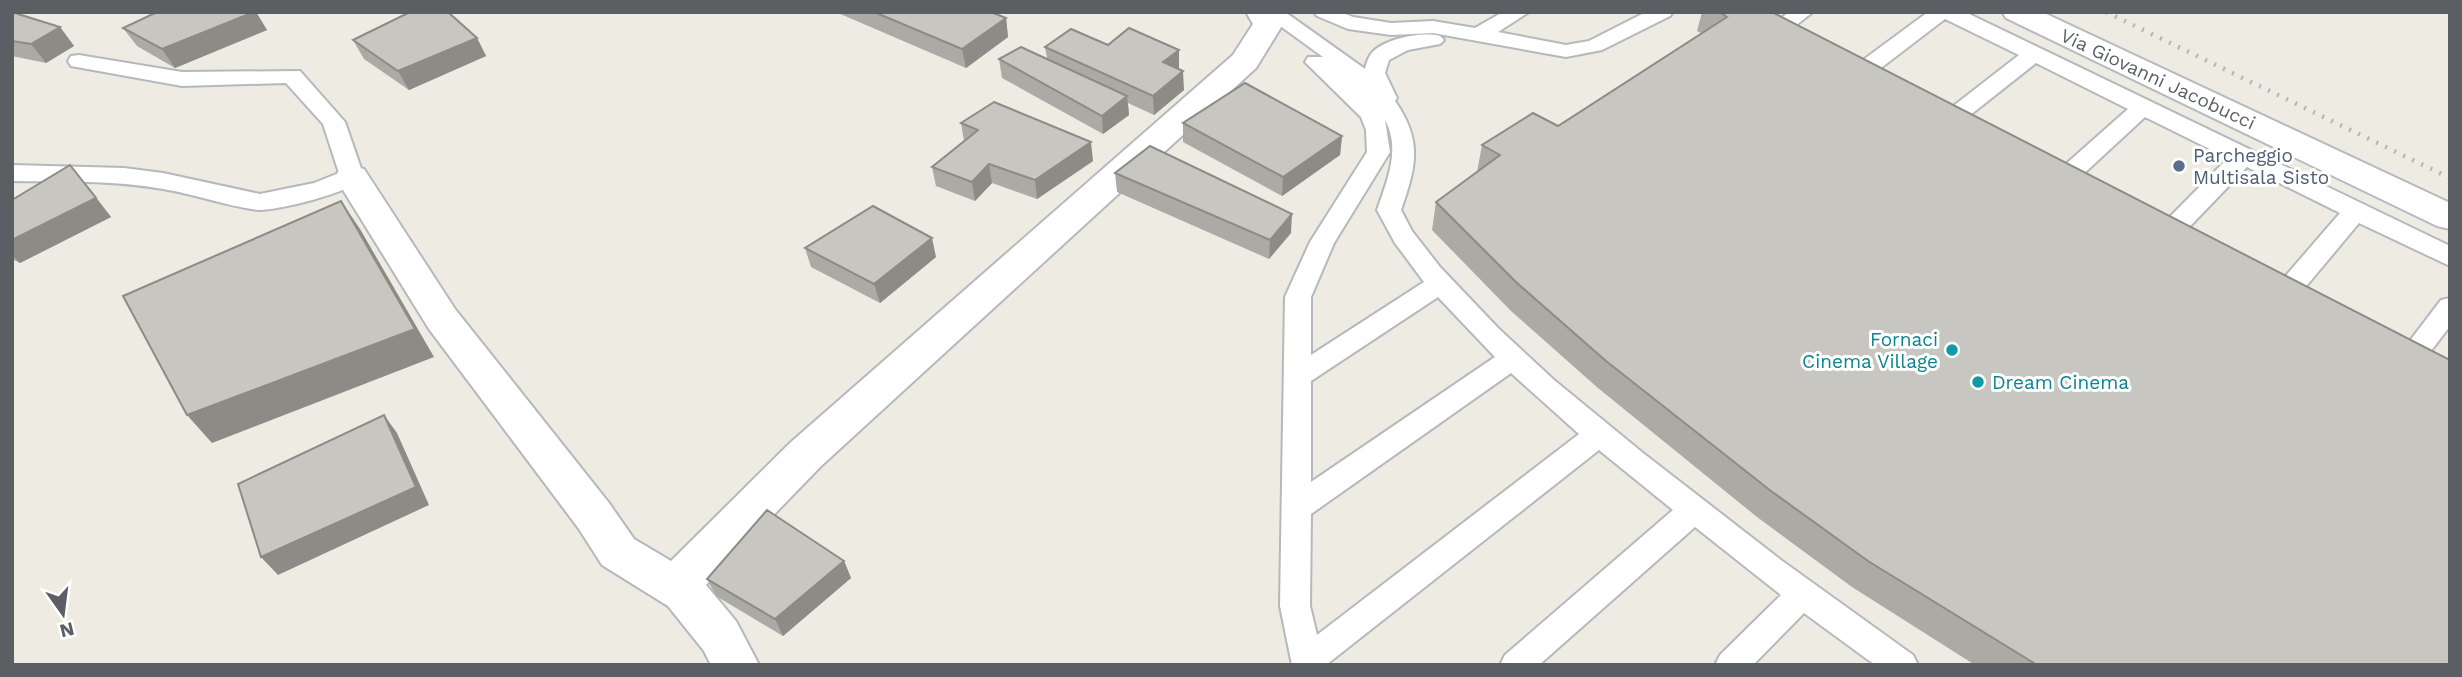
<svg xmlns="http://www.w3.org/2000/svg" width="2462" height="677" font-family="'Work Sans',sans-serif">
  <rect width="100%" height="100%" fill="#edebe2"/>
  <g fill="none" stroke-linecap="round" stroke-linejoin="round">
    <defs>
      <path id="lane" d="M1261,12H1285L1365,69C1366,64 1368,58 1371,54C1382,39 1423,31 1440,36L1444,40L1440,44L1408,50L1389,60L1385,73L1397,98L1395,101C1423,141 1416,167 1401,210L1412,231L1440,267L1498,328L1554,380L1643,453L1781,560L1913,655L1918,665H1875L1804,613L1753,665H1715L1720,655L1781,595L1695,527L1539,665H1500L1505,655L1673,510L1599,450L1326,665H1292L1280,606L1285,297L1310,242L1367,152L1366,130L1361,117L1305,62L1308,57H1323ZM1385,120C1401,149 1387,181 1377,210L1395,243L1424,282L1311,355V297L1334,243L1390,152ZM1438,297L1495,357L1311,482V381ZM1511,373L1579,434L1317,635L1310,606L1311,514Z
        M1314,12H1341L1353,17L1391,23L1433,21L1475,28L1503,12H1529L1498,32L1566,45L1589,41L1646,12H1673L1670,16L1602,50L1566,57L1433,33L1391,35L1348,29L1317,16Z
        M1789,12H1813L1777,40H1763L1760,36L1763,32Z
        M1928,12H1965L2450,246V266L2359,223L2288,308L2279,310L2270,308L2266,301L2270,294L2340,213L2247,167L2171,246L2162,249L2153,246L2150,240L2153,234L2228,158L2145,117L2065,191L2057,193L2049,191L2045,185L2049,179L2128,109L2036,63L1950,131L1942,133L1934,131L1931,126L1934,121L2019,55L1945,19L1860,84H1844L1841,79L1844,74Z
        M79,55L182,72L300,71L345,122L364,177C354,192 276,211 258,210C226,206 194,194 163,189C113,180 62,182 12,181V165L124,168L163,173L260,194L314,183L339,173L323,124L286,83L182,86L71,66L68,61L71,56Z
        M2450,298V326L2414,373L2405,376L2396,373L2392,366L2396,359L2441,300Z"/>
      <path id="street" d="M1246,12H1276L1283,24L1256,68L820,467L706,585L736,621L759,665H711L704,651L668,606L602,565L579,529L429,329L335,177L340,169L352,166L364,169L455,309L609,503L634,539L671,561L790,443L1233,55L1253,24Z"/>
      <path id="secondary" d="M2002,12H2042L2450,203V229L2437,226L2006,18Z"/>
    </defs>
    <use href="#lane" stroke="#b5b8bc" stroke-width="4"/>
    <use href="#street" stroke="#b5b8bc" stroke-width="4"/>
    <use href="#secondary" stroke="#b6b9be" stroke-width="4"/>
    <use href="#lane" fill="#fff" fill-rule="evenodd"/>
    <use href="#street" fill="#fff" fill-rule="evenodd"/>
    <use href="#secondary" fill="#fff" fill-rule="evenodd"/>
    <path stroke="#b3b4b4" stroke-width="4.5" stroke-dasharray="2 8" stroke-linecap="butt" d="M2106,12L2450,178"/>
  </g>
  <path fill="#acaaa5" d="M12,12L60,27L74,46L46,63L12,56Z
    M157,12H256L267,30L175,68L137,46L123,28Z
    M838,12H991L1006,18L1008,37L966,68L838,13Z
    M1702,12H1772L2450,665H1975L1852,587L1757,517L1598,388L1511,311L1432,230L1436,202L1477,172L1482,145L1558,126L1701,33L1697,31Z
    M477,38L486,56L409,90L364,59L353,40Z
    M1108,45L1179,50V69L1184,90L1154,115L1128,103L1129,115L1103,134L1002,78L999,59L1047,58L1045,47Z
    M961,123L1093,161L1037,199L992,183L975,201L936,186L932,167L964,141Z
    M1183,123L1342,136L1340,155L1282,196L1183,142Z
    M1115,173L1291,233L1269,259L1117,192Z
    M86,184L111,217L20,263L12,259V200Z
    M805,248L936,257L880,303L811,267Z
    M844,561L851,578L783,636L716,596L707,579Z"/>
  <path fill="#8c8b86" d="M254,12H256L267,30L175,68L162,49Z
    M1006,18L1008,37L966,68L962,49Z
    M60,27L74,46L46,63L31,44Z
    M477,38L486,56L409,90L398,71Z
    M1179,50V69L1163,62Z
    M1183,71L1184,90L1154,115L1153,96Z
    M1127,96L1129,115L1103,134L1102,116Z
    M1342,136L1340,155L1282,196L1283,177Z
    M1091,142L1093,161L1037,199L1035,180Z
    M989,164L992,183L975,201L972,182Z
    M70,165L111,217L20,263L12,255V240Z
    M341,201L360,229L434,357L212,443L187,415Z
    M1292,214L1291,233L1269,259L1270,240Z
    M932,238L936,257L880,303L874,284Z
    M384,415L397,433L429,505L278,575L261,557Z
    M844,561L851,578L783,636L775,619Z"/>
  <path fill="#c8c6c0" stroke="#8c8b86" stroke-width="2" d="M12,12H15L18,14L60,27L31,44L12,41Z
    M157,12H254L162,49L123,28Z
    M410,12H448L477,38L398,71L353,40Z
    M874,12H991L1006,18L962,49Z
    M1720,12H1772L2450,360V665H2037L1868,561L1771,491L1606,361L1517,283L1436,202L1500,155L1482,145L1533,113L1558,126L1727,17Z
    M1129,28L1179,50L1163,62L1183,71L1153,96L1045,47L1071,29L1108,45Z
    M1021,47L1127,96L1102,116L999,59Z
    M1245,83L1342,136L1283,177L1183,123Z
    M994,102L1091,142L1035,180L989,164L972,182L932,167L978,130L961,123Z
    M1150,146L1292,214L1270,240L1115,173Z
    M70,165L96,198L12,240V200Z
    M341,201L415,329L187,415L123,296Z
    M873,206L932,238L874,284L805,248Z
    M384,415L416,487L261,557L238,484Z
    M767,510L844,561L775,619L707,579Z"/>
  <circle fill="#5c6f8a" stroke="#fff" stroke-width="2.5" cx="2179" cy="166" r="7"/>
  <g fill="#0f9aa8" stroke="#fff" stroke-width="2.5">
    <circle cx="1952" cy="350" r="7"/>
    <circle cx="1978" cy="382" r="7"/>
  </g>
  <g text-anchor="middle" dominant-baseline="central" stroke-width="6" stroke-linejoin="round" paint-order="stroke">
    <g font-size="19" fill="#5b5e63" stroke="#fff">
      <text transform="translate(2158 79) rotate(25)">Via Giovanni Jacobucci</text>
    </g>
    <g font-size="19" fill="#4e5e75" stroke="#fff" text-anchor="start">
      <text x="2193" y="155">Parcheggio<tspan x="2193" dy="22">Multisala Sisto</tspan></text>
    </g>
    <g font-size="19" fill="#0d838f" stroke="#fff" text-anchor="end">
      <text x="1938" y="339">Fornaci<tspan x="1938" dy="22">Cinema Village</tspan></text>
      <text x="1992" y="382" text-anchor="start">Dream Cinema</text>
    </g>
  </g>
  <rect width="2462" height="677" fill="none" stroke="#5b5e63" stroke-width="28"/>
  <g transform="translate(63 614) rotate(166)" stroke="#ffffff" stroke-width="5" paint-order="stroke">
  <path d="M0-5L12 26L0 18L-12 26Z" fill="#5b5e63"/>
  <text y="-10" font-size="19" font-weight="bold" text-anchor="middle" fill="#5b5e63">N</text>
  </g>
</svg>
